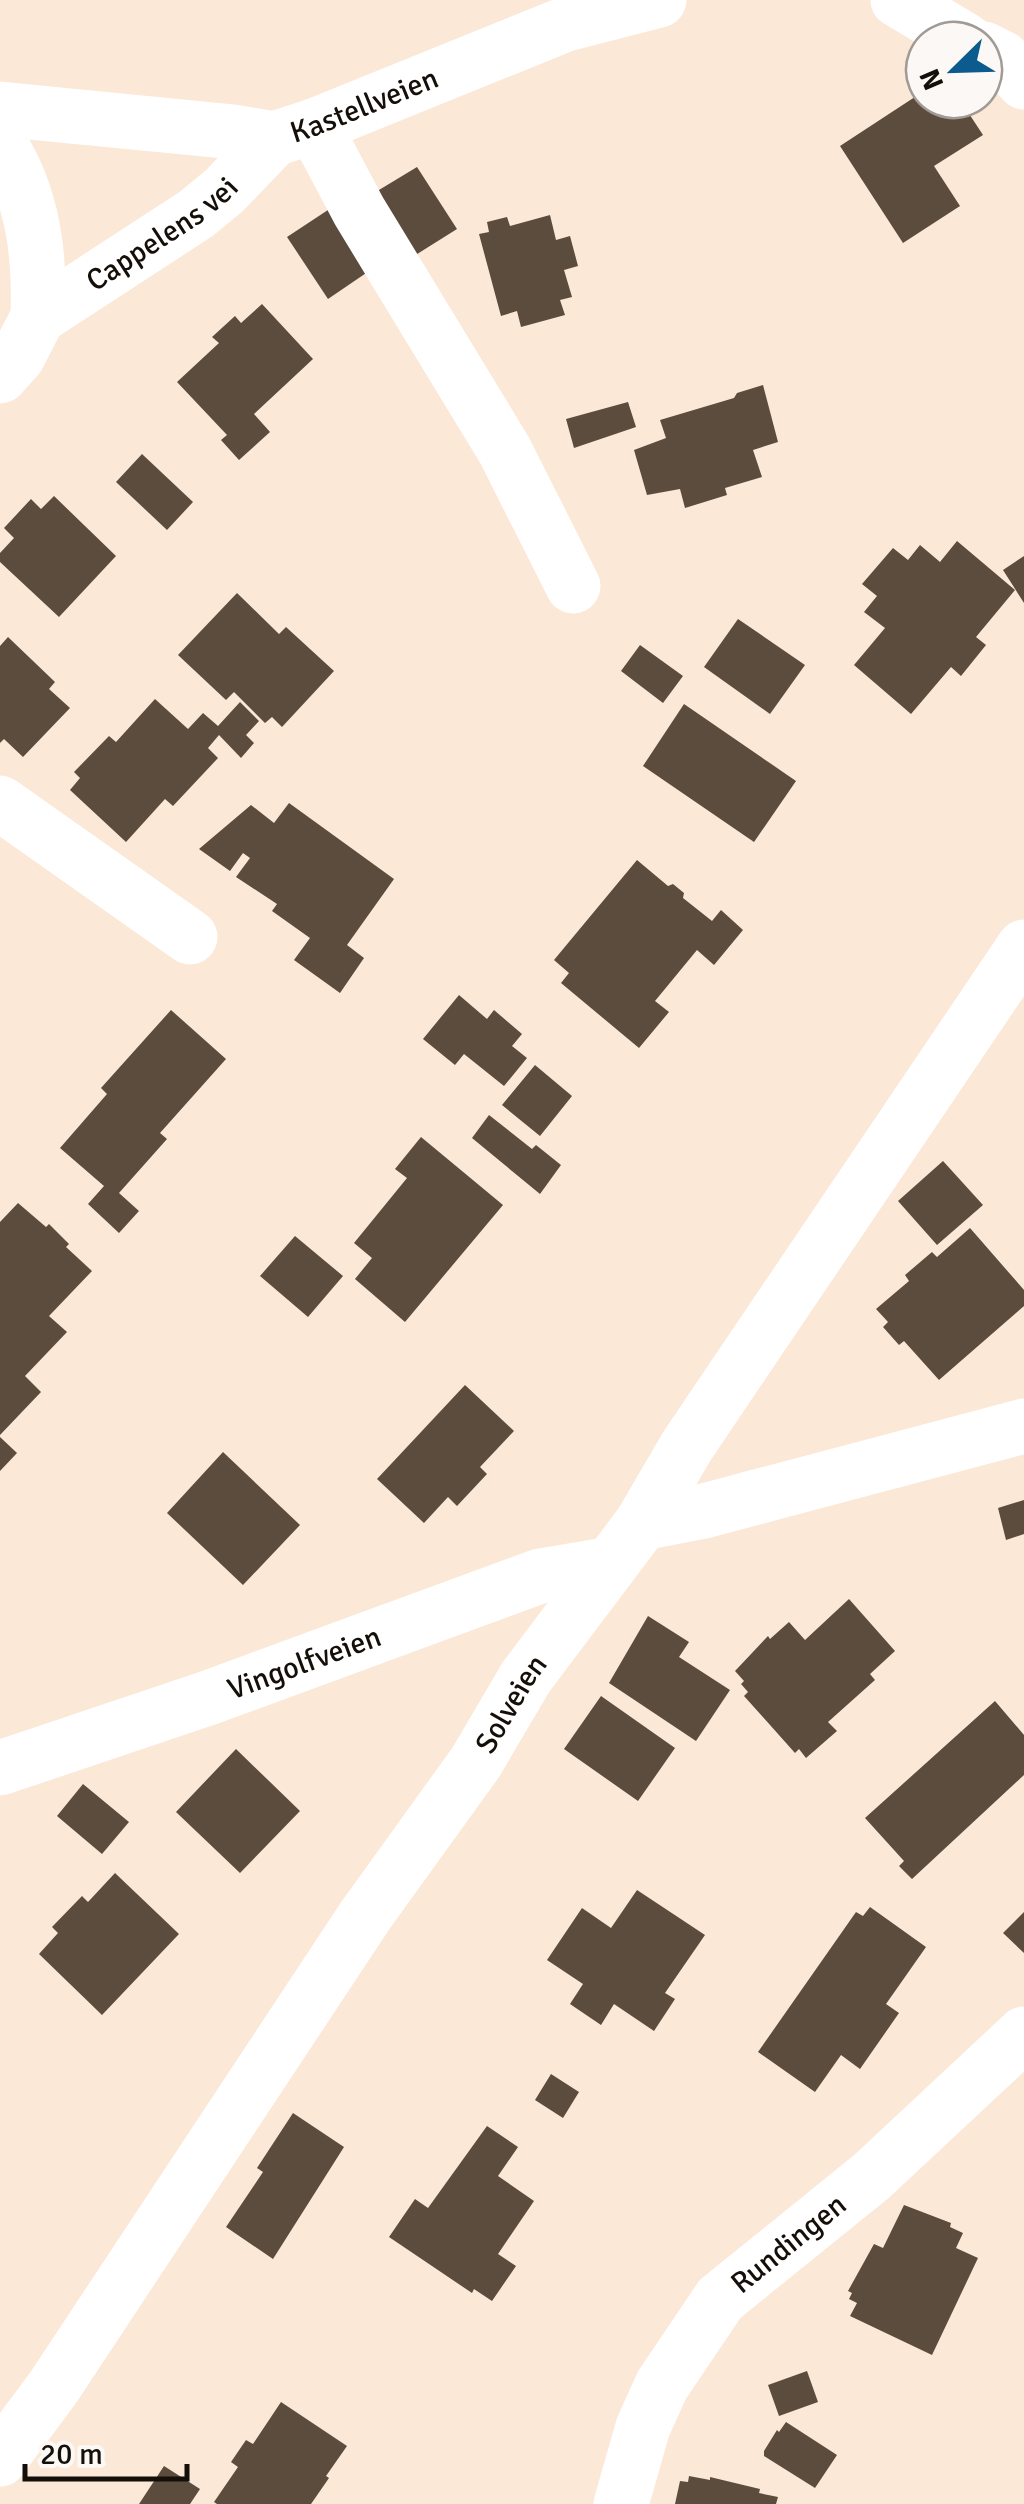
<svg xmlns="http://www.w3.org/2000/svg" width="1024" height="2504" font-family="Signika,sans-serif">
  <rect width="100%" height="100%" fill="#fbe8d6"/>
  <path fill="#5b4c3d" d="M924,91V100H960L983,135L934,166L960,206L903,243L840,146Z
    M417,167L457,229L414,256L374,193Z
    M334,206L375,267L328,299L287,237Z
    M550,215L556,240L570,236L578,266L564,270L572,297L560,300L565,315L521,327L517,311L501,316L479,234L489,232L487,222L507,217L510,226Z
    M262,304L313,359L254,414L270,432L239,460L221,440L227,435L177,382L219,343L212,337L235,316L241,323Z
    M763,385L778,442L753,450L762,477L725,488L727,495L685,508L680,489L647,495L634,450L666,438L660,420L734,398L737,393Z
    M628,402L636,427L574,448L566,419Z
    M142,454L193,502L167,530L116,482Z
    M54,496L116,556L59,617L0,562V553L14,538L4,528L31,499L41,509Z
    M957,541L1015,590L976,637L986,645L961,676L951,667L911,714L854,665L885,628L864,612L877,596L862,584L893,548L908,560L920,545L940,562Z
    M1024,556V603L1003,570Z
    M237,593L279,634L286,627L334,671L282,727L272,717L265,723L234,692L226,700L178,655Z
    M738,619L805,665L770,714L704,667Z
    M8,637L55,682L49,689L70,708L23,757L4,739L0,743V646Z
    M640,645L683,676L663,703L621,671Z
    M155,699L188,729L203,713L218,726L240,702L259,721L246,735L254,743L241,758L219,735L208,748L218,758L173,806L165,799L126,842L70,790L80,778L74,772L109,736L116,742Z
    M684,704L796,781L754,842L643,766Z
    M289,803L394,879L347,945L364,958L340,993L294,960L310,938L272,911L277,904L236,877L250,858L243,853L230,871L199,849L251,805L274,823Z
    M637,860L668,886L673,884L684,893L683,898L712,921L721,910L743,930L714,965L697,950L655,1001L669,1012L639,1048L561,983L569,973L554,960Z
    M459,995L487,1019L494,1010L522,1034L512,1046L527,1058L504,1086L464,1054L455,1065L423,1039Z
    M171,1010L226,1059L160,1133L167,1139L119,1193L139,1211L119,1233L88,1204L104,1186L60,1148L107,1094L101,1088Z
    M535,1065L572,1096L540,1136L502,1105Z
    M489,1115L532,1149L536,1145L561,1165L540,1194L472,1138Z
    M421,1137L503,1205L405,1322L355,1279L372,1258L354,1243L407,1178L395,1169Z
    M943,1161L983,1205L937,1245L898,1201Z
    M18,1203L46,1227L49,1224L69,1244L66,1247L92,1271L49,1316L67,1332L25,1376L41,1392L0,1435V1222Z
    M970,1228L1024,1290V1306L939,1380L904,1341L899,1345L883,1327L888,1322L876,1309L909,1281L905,1275L932,1252L937,1257Z
    M295,1236L343,1276L308,1317L260,1276Z
    M465,1385L514,1431L480,1467L487,1474L457,1506L448,1497L424,1523L377,1479Z
    M0,1437L17,1453L0,1471Z
    M223,1452L300,1525L243,1585L167,1513Z
    M1024,1500V1534L1006,1540L998,1508Z
    M849,1599L895,1651L870,1674L875,1680L828,1722L837,1731L806,1758L799,1749L795,1753L744,1696L748,1692L741,1684L744,1681L735,1671L768,1636L770,1639L789,1622L805,1640Z
    M648,1616L689,1642L679,1657L730,1690L696,1741L609,1683Z
    M601,1696L675,1748L638,1801L564,1749Z
    M995,1701L1024,1735V1775L912,1879L899,1866L904,1861L865,1818Z
    M236,1749L300,1811L240,1873L176,1812Z
    M83,1784L129,1822L102,1854L57,1816Z
    M115,1873L179,1934L102,2015L39,1954L58,1933L52,1927L82,1896L88,1902Z
    M637,1890L705,1935L665,1993L675,1999L654,2031L614,2004L601,2025L570,2004L583,1984L547,1960L582,1908L611,1928Z
    M870,1907L926,1947L886,2004L899,2013L860,2069L841,2055L815,2092L758,2052L856,1912L863,1916Z
    M1024,1912V1953L1003,1933Z
    M551,2074L579,2092L563,2118L535,2100Z
    M293,2113L344,2147L273,2259L226,2227L263,2172L257,2168Z
    M487,2126L518,2147L498,2176L534,2201L498,2254L516,2266L492,2301L474,2289L472,2293L389,2237L415,2199L428,2208Z
    M904,2205L951,2223L950,2227L963,2233L956,2248L978,2258L932,2355L850,2316L857,2303L849,2299L852,2293L848,2291L874,2244L883,2248Z
    M807,2371L818,2402L779,2416L768,2385Z
    M281,2402L347,2446L326,2476L329,2478L311,2504H217L214,2502L238,2467L231,2462L246,2440L253,2444Z
    M786,2422L837,2455L815,2488L764,2456V2451L777,2430L779,2432Z
    M164,2466L200,2489L190,2504H139Z
    M689,2476L710,2480V2477L760,2489L759,2493L778,2497L776,2504H675L680,2481L688,2482Z"/>
  <g fill="none" stroke-linecap="round" stroke-linejoin="round">
    <g stroke="#fff" stroke-width="55">
      <path d="M898,0L965,40"/>
      <path d="M984,49L1002,58L1024,82"/>
      <path id="s1" d="M0,109L234,132L274,139L314,126L566,24L659,0"/>
      <path d="M314,126L359,211L505,451L573,586"/>
      <path d="M0,144C34,197 40,256 38,317"/>
      <path id="s2" d="M0,376L18,356L38,317L196,214L224,191L274,139"/>
      <path d="M0,803L190,937"/>
      <path d="M642,1523L704,1511L1024,1426"/>
      <path id="s3" d="M0,1768L208,1698L540,1576L611,1564"/>
      <path id="s4" d="M0,2459L53,2388L365,1916L476,1762L526,1677L642,1523L687,1446L1024,947"/>
      <path id="s5" d="M621,2504L643,2427L662,2385L720,2299L872,2176L1024,2034"/>
    </g>
  </g>
  <g text-anchor="middle" dominant-baseline="central" stroke-width="10" stroke-linejoin="round" paint-order="stroke">
    <g font-size="30" fill="#150f09" stroke="#fcf8f5">
      <text stroke="none"><textPath href="#s1" startOffset="372">Kastellveien</textPath></text>
      <text stroke="none"><textPath href="#s2" startOffset="220">Cappelens vei</textPath></text>
      <text stroke="none"><textPath href="#s3" startOffset="322">Vingolfveien</textPath></text>
      <text stroke="none"><textPath href="#s4" startOffset="912">Solveien</textPath></text>
      <text stroke="none"><textPath href="#s5" startOffset="318">Rundingen</textPath></text>
    </g>
  </g>
  <g transform="translate(954 70) rotate(247)"><circle r="48" fill="#fcf8f5" stroke="#a09b97" stroke-width="2.5"/>
  <path d="M0-8L18 38L0 25L-18 38Z" fill="#0c5b8e"/>
  <text y="-15" font-size="28" font-weight="bold" text-anchor="middle" fill="#150f09">N</text>
  </g>
  <path d="M25 2464v15h162v-15" fill="none" stroke="#150f09" stroke-width="5"/>
  <text x="40" y="2464" font-size="30" fill="#150f09" stroke="#fcf8f5" stroke-width="8" paint-order="stroke">20 m</text>
</svg>
